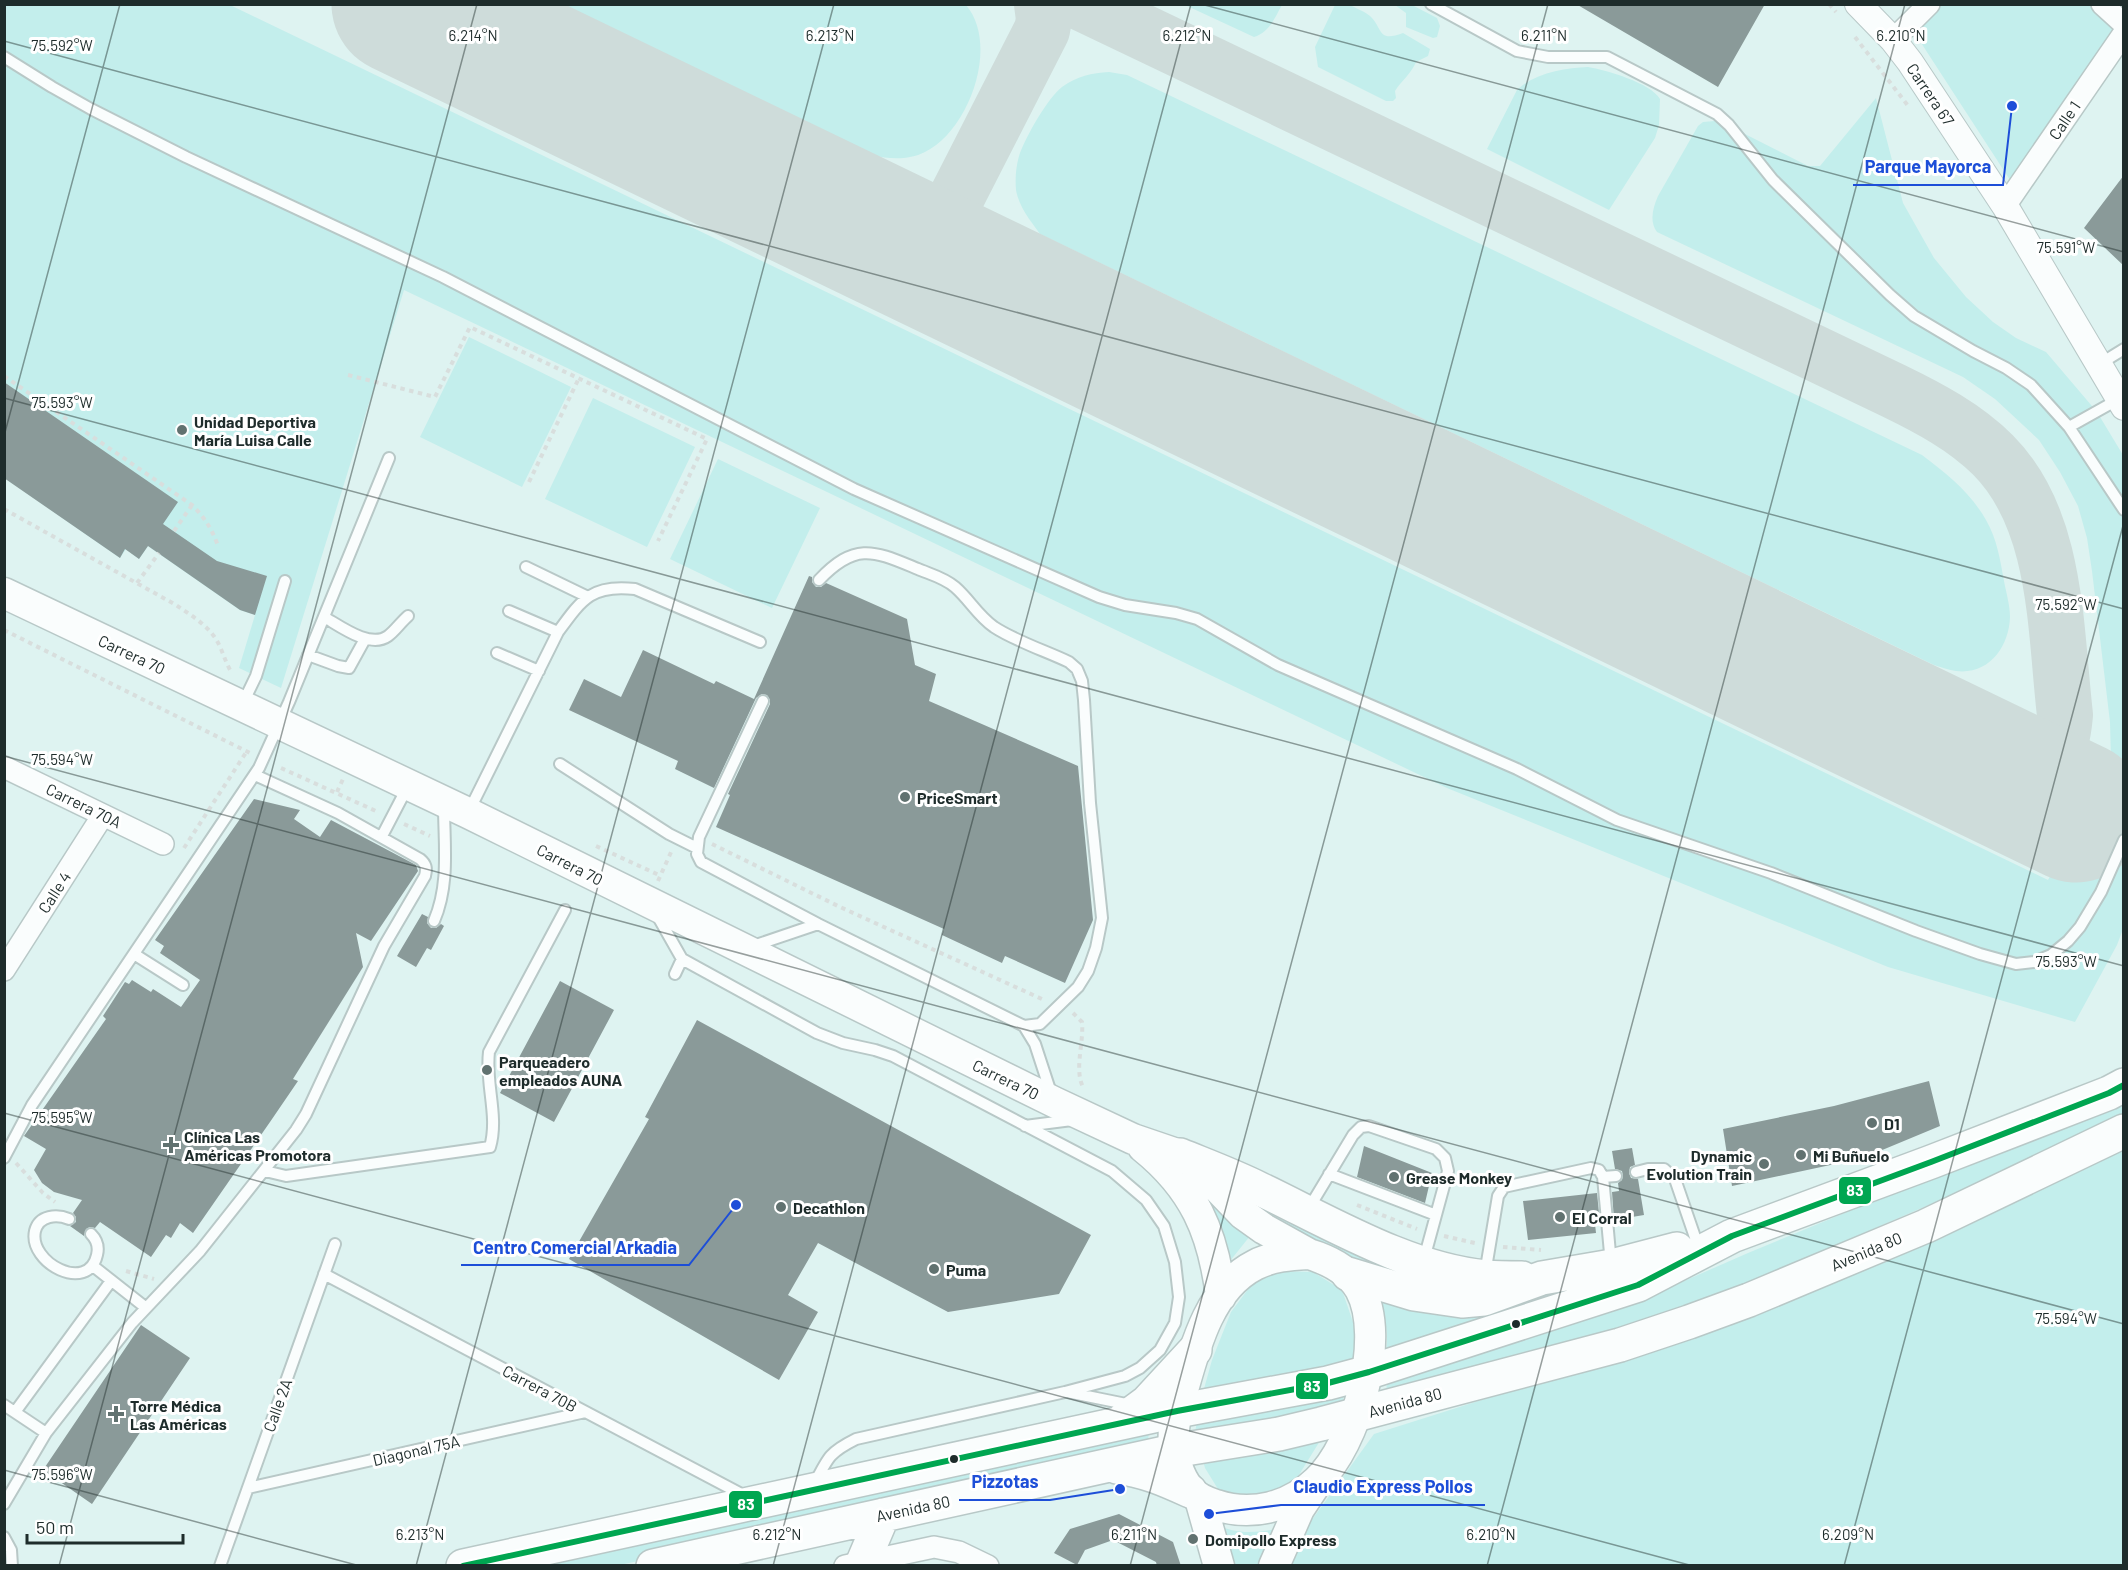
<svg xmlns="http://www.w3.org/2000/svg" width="2128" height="1570" font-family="Barlow,sans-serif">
  <rect width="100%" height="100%" fill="#def3f1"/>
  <path fill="#c3eeec" d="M1348,4C1355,8 1364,11 1370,16C1383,28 1377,43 1403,33L1430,49L1428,56L1416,62C1411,74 1402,80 1395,91L1396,98L1393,101H1386L1318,67L1315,47L1335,5Z
    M1939,4L2089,5L2117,31L2010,180L1914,32Z
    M5,5H230L2048,880L2066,848L2075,845L2095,809L2104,786L2111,760L2110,722L2092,571L2087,538L2078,506L2060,472L2039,440L1995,399L1963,377L1657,232C1649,221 1653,208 1658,196L1698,126L1703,122L1715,121L1728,131L1768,181L1889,296L1912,316L2019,379L2031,388L2062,424L2123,517V830C2107,874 2084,941 2036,957C1998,970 1837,893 1792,877C1756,864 1720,851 1684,839C1663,831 1640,825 1620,816C1590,804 1562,789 1534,774L1531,780C1556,794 1580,810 1607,821C1665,846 1728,859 1787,882C1862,911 1934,949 2013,966C2045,967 2066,949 2086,926L2123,851V929L2117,945L2075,1022L1888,967L1447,788L404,290L281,688L239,668L255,615L240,610L148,546L139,559L126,549L120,558L5,478Z
    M547,5H966C1000,45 969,131 925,152C901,164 874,156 849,150Z
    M1185,5L1282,4V5C1275,17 1270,32 1254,37Z
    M1395,5H1412L1437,18L1440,26L1437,37L1433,38L1406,27V13Z
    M1588,67C1606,70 1651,83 1660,99L1659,125L1655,138L1609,210L1487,149L1517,90C1534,73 1565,68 1588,67Z
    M1109,72L1127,75L1922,455C1947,474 1970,492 1986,520C1997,539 2000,559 2004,581C2006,592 2010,605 2010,617C2009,647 1989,675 1956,671C1949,670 1941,667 1934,665L1040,234C1030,220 1019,207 1016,190C1015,177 1016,165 1020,153C1027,135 1047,99 1062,87C1077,76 1092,73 1109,72Z
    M1876,98L1903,203L1934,258L1966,297L1993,322L2016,338L2046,352L2097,412L2123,455V500L2027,376L1933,322L1896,293L1773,175L1739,131L1808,166H1820Z
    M469,337L571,387L522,487L420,437Z
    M593,398L695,447L647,547L545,499Z
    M718,459L820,508L772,608L670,559Z
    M2123,1098V1121L1681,1312L1385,1397L1388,1377L1627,1306L1748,1253Z
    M2123,1147V1565L1290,1566L1311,1521L1374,1434L1542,1381Z
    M1187,1182L1250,1236L1230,1261L1223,1242Z
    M1251,1206L1272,1207L1415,1272L1400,1279L1319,1242Z
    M1279,1271L1313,1272L1342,1290L1354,1325V1358L1341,1407L1297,1478L1275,1494L1242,1498L1218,1489L1205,1468L1195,1432L1202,1396L1212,1360L1231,1312L1255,1280Z
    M1648,1272L1386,1354C1389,1329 1385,1316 1376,1293L1586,1283Z
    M1148,1428L1149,1447L620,1565L506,1566Z
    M1215,1524C1237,1535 1257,1533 1281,1528L1265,1565H1229Z"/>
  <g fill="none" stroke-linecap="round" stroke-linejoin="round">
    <path stroke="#cedcda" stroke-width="56" d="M1084,4L1894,391C1929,408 1965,427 1993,455C2058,520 2055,629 2065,715C2061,759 2049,778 2002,776
      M948,214C942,244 940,257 966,276
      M895,242C921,250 934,234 948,214L1042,30L1044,19L1042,4"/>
    <path stroke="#cedcda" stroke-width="141" d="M402,4L2076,812"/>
  </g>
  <path fill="#8a9a99" d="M1576,4H1765L1718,87Z
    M2124,175V266L2084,228Z
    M4,382L178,502L163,524L217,561L267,576L255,615L240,610L148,546L139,559L125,549L120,558L4,478Z
    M809,576L812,577V582L816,587H821L826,583L907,619L915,665L936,674L929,701L1078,766L1093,920L1065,983L1005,956L1002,963L942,935L944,929L716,827L730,795L728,794L770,704V700L767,695L762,694L756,698L714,788L675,769L678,761L569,710L584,679L621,697L643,650L714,684L716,681L754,699Z
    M254,799L300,810L294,819L320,837L331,820L416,865L418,871L371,941L356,933L363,967L293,1079L298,1081L270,1122L193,1233L180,1223L171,1238L166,1235L151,1257L100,1222L95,1228L90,1227L86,1229L84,1236L70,1226L76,1222V1217L73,1213L82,1200L54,1192L42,1183L34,1170L46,1149L24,1136L106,1019L103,1016L125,982L129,984L132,980L151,992L153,989L181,1007L200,980L160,953L164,946L155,940Z
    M422,914L428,917L427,923L431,928H436L441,924L444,926L431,950L427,948L416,967L397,956Z
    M560,981L614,1010L554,1122L500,1093Z
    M697,1020L1091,1235L1059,1294L948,1312L818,1243L788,1295L818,1312L779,1380L569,1259L649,1119L645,1117Z
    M1929,1081L1940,1126L1863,1158L1732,1186L1723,1129L1834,1106Z
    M1364,1146L1432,1173L1425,1203L1357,1177Z
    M1632,1148L1635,1165L1630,1167L1629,1173L1631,1178L1638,1179L1644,1215L1614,1220L1612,1192L1619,1191L1618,1183L1622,1180L1623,1176L1622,1171L1615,1169L1612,1151Z
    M1597,1193L1600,1223L1595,1224L1596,1233L1528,1240L1523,1201Z
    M141,1325L190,1358L92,1504L43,1470Z
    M1119,1514L1173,1542L1181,1566H1157L1156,1562L1113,1540L1085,1550L1077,1565L1054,1553L1070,1529Z"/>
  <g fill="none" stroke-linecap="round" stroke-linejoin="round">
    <defs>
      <path id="service" d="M1431,4L1517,51L1548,57H1607L1717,114L1729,125L1773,180L1890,295L1914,316L1973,351L2006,368L2031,385L2069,427L2124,510
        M4,57L52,87L91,109L186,157L443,277L854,489L1099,597L1125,605L1176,613L1197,619L1278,665L1517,769L1617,820L1771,873L1916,931L1980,954L2016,964L2034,962L2051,955L2068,941L2080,927L2101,892L2124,840
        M2098,365L2124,349
        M2069,427L2119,399
        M526,567L588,597
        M819,580C856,541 874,551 918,569C930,574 945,578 955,587C970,600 977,615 994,627C1015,641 1046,651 1069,662L1077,669L1082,681L1084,700L1090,803L1102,918L1096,948L1088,971L1078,987L1040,1024L1024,1026
        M509,611L558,632
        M324,617C340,626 370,649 388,636C395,631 401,622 408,616
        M497,653L539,671
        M308,655L338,666L349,668L365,639
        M763,701L699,837L697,854L701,862L818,924L1024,1026L1035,1044L1052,1096
        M243,703L256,676L285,581
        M560,764L669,834L697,848
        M469,811L558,632C582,599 592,584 635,589L760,642
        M382,836L408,786
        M657,915L682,959L817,1033L843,1043L875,1050L893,1056L1112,1171L1146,1200L1164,1226L1175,1262L1179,1297L1175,1323L1160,1350L1140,1368L1125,1376L1065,1392L856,1439C830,1452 828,1457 815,1483
        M434,921C450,884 444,844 444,805
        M753,946L818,924
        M134,954L183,985
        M675,974L682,959
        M1025,1126L1072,1120
        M4,1158L32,1105L259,768L289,702L389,458
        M265,1171L286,1176L490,1147C499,1116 485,1084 489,1052L565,910
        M1636,1172L1648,1169H1664L1675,1179L1697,1243
        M1329,1174L1436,1215
        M1603,1177L1616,1176
        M1309,1208L1353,1135L1361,1127L1369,1126L1436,1149L1445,1158L1448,1171L1424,1259
        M69,1219C57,1214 39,1215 35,1231C28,1263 88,1294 97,1255C99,1247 97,1240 91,1234
        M93,1266L145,1307
        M324,1274L745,1496
        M1485,1274L1498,1196L1504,1187L1591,1168L1599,1170L1603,1177L1611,1264
        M1067,1392L1131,1405
        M4,1405L46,1433
        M15,1412L111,1281
        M248,1488L585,1412
        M4,1504L46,1433L132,1323L200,1251L296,1130L306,1114L384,946L425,876C427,868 426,864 420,859L338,813L255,775
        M4,1537L11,1550L12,1566
        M220,1566L335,1244"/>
      <path id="minor" d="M2102,4L2124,24
        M1893,40L1929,4
        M2005,206L2124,33
        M4,767L163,844
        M4,970L103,815
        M845,1566L934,1547L959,1552L988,1566"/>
      <path id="tertiary" d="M1858,4L1893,40L1910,62L2005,206L2124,407"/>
      <path id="secondary" d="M4,593L468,813L1054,1102L1133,1139L1180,1155L1193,1162L1243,1214L1264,1229L1309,1254
        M1143,1147C1194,1188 1213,1232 1221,1296
        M1309,1254C1329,1260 1349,1270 1360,1289C1387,1338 1356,1445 1317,1481C1290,1507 1252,1517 1216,1505C1206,1502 1195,1497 1189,1489C1171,1466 1171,1438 1177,1411C1192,1361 1204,1291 1255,1265C1272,1256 1291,1255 1309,1254Z
        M1200,1499L1219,1566
        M1274,1566L1299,1509L1313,1488"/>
      <path id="primary" d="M1180,1155C1207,1166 1234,1176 1260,1189C1329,1222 1409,1270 1486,1277C1498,1278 1510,1278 1522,1278
        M1348,1274L1414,1294L1462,1301L1484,1299L1542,1278L1612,1266L1677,1249
        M1124,1419L1147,1402L1195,1350
        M1117,1467C1143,1470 1166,1480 1190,1491
        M863,1562L883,1515
        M463,1566L1177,1411L1328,1383L1369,1372L1638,1285L1732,1236L1931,1162L2109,1093L2124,1085
        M653,1566L1173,1451L1279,1434L1321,1424L1620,1345L1689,1322L1749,1300L1926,1226L2124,1131"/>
    </defs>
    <use href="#service" stroke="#b8c8c7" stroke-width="14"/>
    <use href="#minor" stroke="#b8c8c7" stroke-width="24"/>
    <use href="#tertiary" stroke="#b8c8c7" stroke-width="28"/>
    <use href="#secondary" stroke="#b8c8c7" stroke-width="33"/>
    <use href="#primary" stroke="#b8c8c7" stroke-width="36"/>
    <path stroke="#d8dedd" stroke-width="4" stroke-dasharray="4.5 4.5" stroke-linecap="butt" d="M1829,4L1836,12
      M1855,37L1909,107
      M348,375L435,397L470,327L707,439L658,541
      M4,376L192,505C205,518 212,529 218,546
      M529,482L579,378
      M4,509L176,605C189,614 203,622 213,635C222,646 224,661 232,673
      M174,531L192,505
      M137,583L159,553
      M4,630L250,753
      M281,768L378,812
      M337,792L343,779
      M404,824L430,836
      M712,844L840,907L1044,1000
      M596,846L661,876
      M184,848L247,751
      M658,881L672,850
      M1073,1013L1082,1022C1084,1043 1074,1069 1083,1087
      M16,1163L43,1193L55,1202
      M1357,1205L1417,1229
      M1444,1236L1475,1243
      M1503,1247L1541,1250
      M126,1271L154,1279"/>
    <use href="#service" stroke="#fafdfd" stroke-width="10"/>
    <use href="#minor" stroke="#fafdfd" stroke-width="21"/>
    <use href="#tertiary" stroke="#fafdfd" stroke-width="26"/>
    <use href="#secondary" stroke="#fafdfd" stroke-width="30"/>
    <use href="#primary" stroke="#fafdfd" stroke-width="33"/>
    <defs>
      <path id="bus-1" d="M463,1566L1177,1411L1328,1383L1369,1372L1638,1285L1732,1236L1931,1162L2109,1093L2124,1085"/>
    </defs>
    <use href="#bus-1" stroke="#fff" stroke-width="10"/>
    <use href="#bus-1" stroke="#00a651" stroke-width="6"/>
  </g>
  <path fill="none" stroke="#1e2c2b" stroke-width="1.5" stroke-opacity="0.45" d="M1201,4L2124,252M4,41L2124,609M4,398L2124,966M4,436L120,4M4,756L2124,1324M4,1113L1693,1566M4,1470L360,1566M59,1566L477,4M416,1566L834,4M773,1566L1191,4M1130,1566L1548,4M1487,1566L1905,4M1844,1566L2124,522"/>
  <g fill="#617270" stroke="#fff" stroke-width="2">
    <circle cx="182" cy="430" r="6"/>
    <circle cx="905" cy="797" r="6"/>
    <circle cx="487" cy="1070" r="6"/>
    <circle cx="1872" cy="1123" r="6"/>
    <path d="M168 1136h6v6h6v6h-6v6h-6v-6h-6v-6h6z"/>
    <circle cx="1801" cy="1155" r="6"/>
    <circle cx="1764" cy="1164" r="6"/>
    <circle cx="1394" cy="1177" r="6"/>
    <circle cx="781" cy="1207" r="6"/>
    <circle cx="1560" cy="1217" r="6"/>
    <circle cx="934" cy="1269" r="6"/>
    <path d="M113 1405h6v6h6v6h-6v6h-6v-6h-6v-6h6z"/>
    <circle cx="1193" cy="1539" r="6"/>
  </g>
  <g fill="#1e2c2b" stroke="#fff" stroke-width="2">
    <circle cx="1516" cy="1324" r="5"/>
    <circle cx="954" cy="1459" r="5"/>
  </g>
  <g text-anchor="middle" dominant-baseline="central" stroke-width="6" stroke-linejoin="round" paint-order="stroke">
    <g font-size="16" fill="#1e2c2b" stroke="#fff">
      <text transform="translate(1931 94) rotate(56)">Carrera 67</text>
      <text transform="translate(2064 120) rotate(-56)">Calle 1</text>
      <text transform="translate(132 654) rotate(25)">Carrera 70</text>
      <text transform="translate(84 805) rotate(26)">Carrera 70A</text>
      <text transform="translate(570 864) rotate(27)">Carrera 70</text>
      <text transform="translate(54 892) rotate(-57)">Calle 4</text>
      <text transform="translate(1006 1079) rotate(26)">Carrera 70</text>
      <text transform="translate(1866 1251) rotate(-23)">Avenida 80</text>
      <text transform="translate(540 1388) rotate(28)">Carrera 70B</text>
      <text transform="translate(1405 1402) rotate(-15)">Avenida 80</text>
      <text transform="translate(277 1405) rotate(-70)">Calle 2A</text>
      <text transform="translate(416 1450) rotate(-13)">Diagonal 75A</text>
      <text transform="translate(913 1508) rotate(-12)">Avenida 80</text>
    </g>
    <g font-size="16" font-weight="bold" fill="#1e2c2b" stroke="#fff" text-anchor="start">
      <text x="194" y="421">Unidad Deportiva<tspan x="194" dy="18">María Luisa Calle</tspan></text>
      <text x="917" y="797">PriceSmart</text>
      <text x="499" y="1061">Parqueadero<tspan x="499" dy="18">empleados AUNA</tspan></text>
      <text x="1884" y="1123">D1</text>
      <text x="184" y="1136">Clínica Las<tspan x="184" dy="18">Américas Promotora</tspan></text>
      <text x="1752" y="1155" text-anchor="end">Dynamic<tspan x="1752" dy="18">Evolution Train</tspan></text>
      <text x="1813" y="1155">Mi Buñuelo</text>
      <text x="1406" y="1177">Grease Monkey</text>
      <text x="793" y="1207">Decathlon</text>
      <text x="1572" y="1217">El Corral</text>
      <text x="946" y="1269">Puma</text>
      <text x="130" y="1405">Torre Médica<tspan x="130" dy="18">Las Américas</tspan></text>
      <text x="1205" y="1539">Domipollo Express</text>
    </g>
  </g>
  <g font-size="15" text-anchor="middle" fill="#1e2c2b" stroke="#fff" stroke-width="6" stroke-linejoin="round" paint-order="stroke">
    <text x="1901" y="41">6.210°N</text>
    <text x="473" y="41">6.214°N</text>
    <text x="830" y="41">6.213°N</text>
    <text x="1187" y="41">6.212°N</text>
    <text x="1544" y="41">6.211°N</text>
    <text x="62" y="51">75.592°W</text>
    <text x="2066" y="253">75.591°W</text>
    <text x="62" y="408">75.593°W</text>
    <text x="2066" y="610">75.592°W</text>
    <text x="62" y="765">75.594°W</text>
    <text x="2066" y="967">75.593°W</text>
    <text x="62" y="1123">75.595°W</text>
    <text x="2066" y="1324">75.594°W</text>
    <text x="62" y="1480">75.596°W</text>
    <text x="420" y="1540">6.213°N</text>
    <text x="777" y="1540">6.212°N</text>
    <text x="1134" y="1540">6.211°N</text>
    <text x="1491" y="1540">6.210°N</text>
    <text x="1848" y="1540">6.209°N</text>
  </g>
  <path fill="none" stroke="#1d4ed8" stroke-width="2" d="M2012 106L2003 185H1853M736 1205L689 1265H461M1120 1489L1050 1500H959M1209 1514L1281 1505H1485"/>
  <g fill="#1d4ed8" stroke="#fff" stroke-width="2">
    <circle cx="2012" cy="106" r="6"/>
    <circle cx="736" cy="1205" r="6"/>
    <circle cx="1120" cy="1489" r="6"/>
    <circle cx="1209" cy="1514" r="6"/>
  </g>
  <g font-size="18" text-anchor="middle" font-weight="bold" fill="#1d4ed8" stroke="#fff" stroke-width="6" stroke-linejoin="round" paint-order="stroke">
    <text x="1928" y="173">Parque Mayorca</text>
    <text x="575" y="1254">Centro Comercial Arkadia</text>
    <text x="1005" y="1488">Pizzotas</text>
    <text x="1383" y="1493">Claudio Express Pollos</text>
  </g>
  <g stroke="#fff" stroke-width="2">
    <rect x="1838" y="1176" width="34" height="29" rx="6" fill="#00a651"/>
    <rect x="1295" y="1372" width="34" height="28" rx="6" fill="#00a651"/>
    <rect x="728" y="1490" width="35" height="29" rx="6" fill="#00a651"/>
  </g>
  <g font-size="16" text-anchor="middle" font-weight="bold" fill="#fff">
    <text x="1855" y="1196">83</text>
    <text x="1312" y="1392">83</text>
    <text x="746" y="1510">83</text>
  </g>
  <rect width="2128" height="1570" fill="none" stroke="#1e2c2b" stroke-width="12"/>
  <path d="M27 1534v9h156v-9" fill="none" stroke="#1e2c2b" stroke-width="3"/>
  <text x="36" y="1534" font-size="18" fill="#1e2c2b" stroke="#ffffff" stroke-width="4.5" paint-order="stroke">50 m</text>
</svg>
